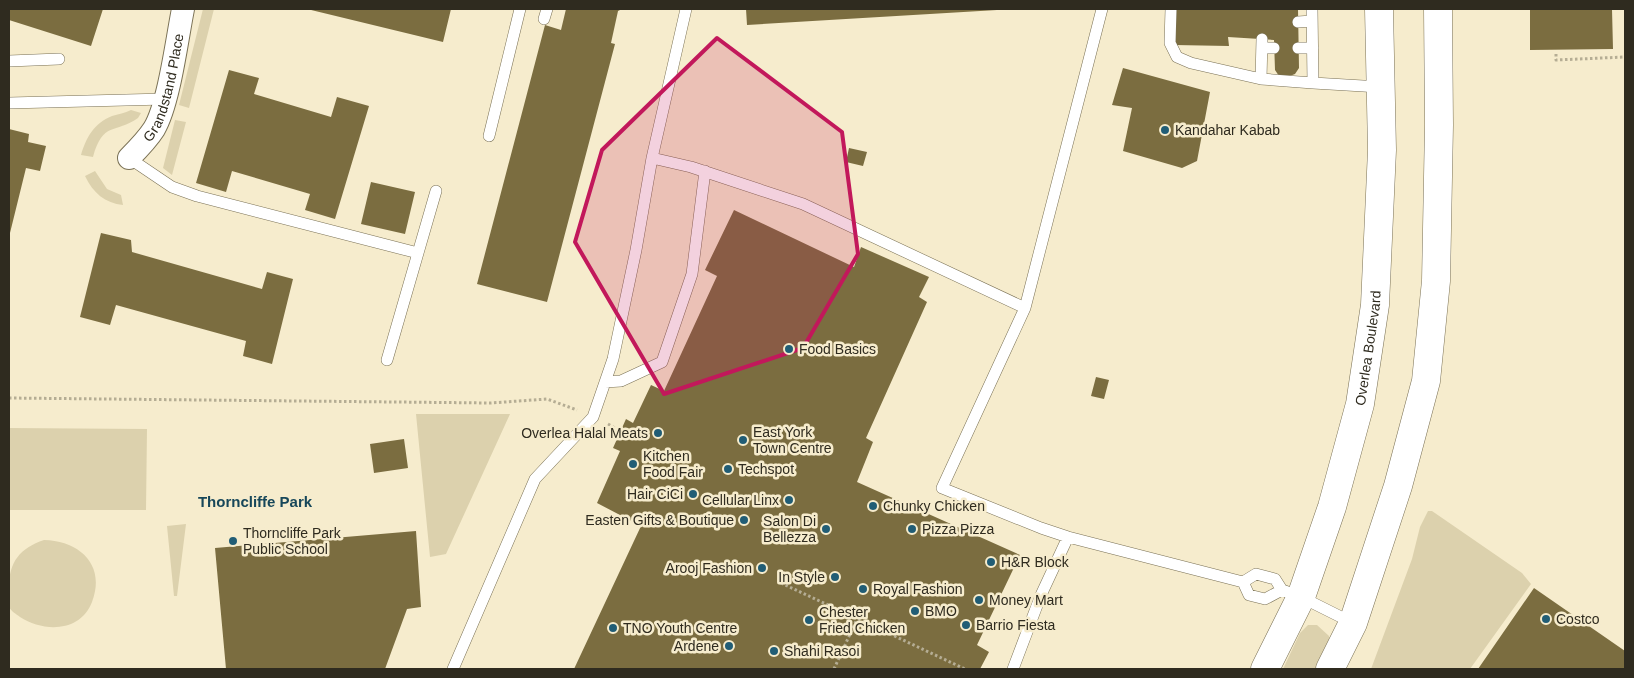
<svg xmlns="http://www.w3.org/2000/svg" width="1634" height="678" font-family="Helvetica,sans-serif">
  <rect width="100%" height="100%" fill="#f6eccd"/>
  <path fill="#dcd1ad" d="M203,9H214L189,108L179,105Z
    M131,110L141,113L138,118C115,134 103,121 93,157L81,155C86,138 94,123 112,116C118,114 125,113 131,110Z
    M175,120L186,122L172,175L163,168Z
    M95,171L107,189L121,195L123,205C105,203 93,193 85,176Z
    M416,414H510L446,554L430,557Z
    M9,428L147,429L146,510H9Z
    M1428,511H1432L1522,573L1531,584L1470,669H1371L1412,559L1420,527Z
    M186,524L177,596H174L167,526Z
    M44,540C80,541 106,565 92,602C80,633 43,632 20,617C16,614 11,611 9,607C7,601 9,593 9,587C9,562 20,548 44,540Z
    M1308,625H1317L1329,636L1330,645L1319,669H1283L1300,633Z"/>
  <path fill="#7b6d40" d="M9,9H103L91,46L9,20Z
    M307,9H451L443,42Z
    M566,9H622L618,11L611,43L615,44L547,302L477,284L545,25L561,30Z
    M746,9H997V10L747,25Z
    M1175,9H1298L1299,68L1295,74L1287,77L1279,76L1275,70L1274,40L1228,37L1229,46L1175,45Z
    M1530,9H1612L1613,49L1530,50Z
    M1123,68L1210,92L1197,161L1182,168L1123,151L1132,108L1112,105Z
    M229,70L259,78L254,94L331,117L337,97L369,106L335,219L305,210L310,194L232,171L226,192L196,183Z
    M9,129L29,134L28,142L46,146L40,171L26,168L9,237Z
    M849,148L867,152L863,166L846,162Z
    M371,182L415,192L405,234L361,224Z
    M734,210L854,267L861,247L929,277L919,297L927,302L866,438L873,442L857,482L1020,555L977,645L989,652L980,669H574L641,526L597,503L620,451L613,448L626,419L633,423L651,385L664,391L717,276L705,270Z
    M101,233L131,240L132,252L262,289L267,272L293,279L272,364L243,356L246,341L116,305L110,325L80,317Z
    M1096,377L1109,380L1104,399L1091,396Z
    M404,439L408,468L374,473L370,444Z
    M416,531L421,607L407,609L385,669H226L215,548Z
    M1534,588L1625,651V669H1478Z"/>
  <g fill="none" stroke-linecap="round" stroke-linejoin="round">
    <defs>
      <path id="service" d="M1102,9L1025,308L942,488L1041,528L1068,537L1243,582L1256,574L1275,579L1282,590L1301,597L1353,623
        M1171,9L1170,43L1177,57L1191,63L1261,79
        M1312,9L1313,83L1380,87
        M544,19L547,9
        M1298,22L1312,21
        M1262,39L1261,79L1313,83
        M1262,48H1274
        M1298,48H1313
        M9,61L59,59
        M9,103L165,99
        M489,136L520,9
        M129,158L172,187L197,196L418,253
        M652,158L691,167L803,204L1025,308
        M387,360L436,191
        M605,382L621,381L662,362L692,274L705,171
        M1243,582L1249,595L1265,599L1282,590
        M453,669L535,479L593,417L613,359L636,250L652,158L686,9
        M1013,669L1041,595L1068,537"/>
      <g id="minor">
        <path id="s1" d="M129,158C138,149 147,140 154,129C169,104 177,39 183,9"/>
      </g>
      <g id="secondary">
        <path id="s2" d="M1265,669L1301,597L1332,507L1360,404L1375,305L1382,150L1379,9"/>
        <path d="M1330,669L1353,623L1398,486L1426,381L1436,281L1439,125L1438,9"/>
      </g>
    </defs>
    <use href="#service" stroke="#7a7155" stroke-width="12"/>
    <use href="#minor" stroke="#7a7155" stroke-width="24"/>
    <use href="#secondary" stroke="#7a7155" stroke-width="29"/>
    <path stroke="#b5ad94" stroke-width="3" stroke-dasharray="2.5 2.5" stroke-linecap="butt" d="M1556,54V60L1625,57
      M9,398L491,403L547,399L577,410
      M608,424L620,431
      M781,583L965,669
      M834,669L857,619"/>
    <use href="#service" stroke="#fff" stroke-width="11"/>
    <use href="#minor" stroke="#fff" stroke-width="22"/>
    <use href="#secondary" stroke="#fff" stroke-width="28"/>
  </g>
  <path fill="#c2185b" fill-opacity="0.2" stroke="#c2185b" stroke-width="4" stroke-linejoin="round" d="M717,38L842,132L858,254L803,348L664,394L575,242L602,150Z"/>
  <g fill="#215d75" stroke="#f6eccd" stroke-width="2">
    <circle cx="1165" cy="130" r="5"/>
    <circle cx="789" cy="349" r="5"/>
    <circle cx="658" cy="433" r="5"/>
    <circle cx="743" cy="440" r="5"/>
    <circle cx="633" cy="464" r="5"/>
    <circle cx="728" cy="469" r="5"/>
    <circle cx="693" cy="494" r="5"/>
    <circle cx="789" cy="500" r="5"/>
    <circle cx="873" cy="506" r="5"/>
    <circle cx="744" cy="520" r="5"/>
    <circle cx="826" cy="529" r="5"/>
    <circle cx="912" cy="529" r="5"/>
    <circle cx="233" cy="541" r="5"/>
    <circle cx="991" cy="562" r="5"/>
    <circle cx="762" cy="568" r="5"/>
    <circle cx="835" cy="577" r="5"/>
    <circle cx="863" cy="589" r="5"/>
    <circle cx="979" cy="600" r="5"/>
    <circle cx="915" cy="611" r="5"/>
    <circle cx="1546" cy="619" r="5"/>
    <circle cx="809" cy="620" r="5"/>
    <circle cx="966" cy="625" r="5"/>
    <circle cx="613" cy="628" r="5"/>
    <circle cx="729" cy="646" r="5"/>
    <circle cx="774" cy="651" r="5"/>
  </g>
  <g text-anchor="middle" dominant-baseline="central" stroke-width="5" stroke-linejoin="round" paint-order="stroke">
    <g font-size="14" fill="#2f2b1f" stroke="#f6eccd">
      <text stroke="none"><textPath href="#s1" startOffset="81">Grandstand Place</textPath></text>
      <text stroke="none"><textPath href="#s2" startOffset="339">Overlea Boulevard</textPath></text>
    </g>
    <g font-size="14" fill="#2f2b1f" stroke="#f6eccd" text-anchor="start">
      <text x="1175" y="130">Kandahar Kabab</text>
      <text x="799" y="349">Food Basics</text>
      <text x="753" y="432">East York<tspan x="753" dy="16">Town Centre</tspan></text>
      <text x="648" y="433" text-anchor="end">Overlea Halal Meats</text>
      <text x="643" y="456">Kitchen<tspan x="643" dy="16">Food Fair</tspan></text>
      <text x="738" y="469">Techspot</text>
      <text x="683" y="494" text-anchor="end">Hair CiCi</text>
      <text x="779" y="500" text-anchor="end">Cellular Linx</text>
      <text x="883" y="506">Chunky Chicken</text>
      <text x="734" y="520" text-anchor="end">Easten Gifts &amp; Boutique</text>
      <text x="816" y="521" text-anchor="end">Salon Di<tspan x="816" dy="16">Bellezza</tspan></text>
      <text x="922" y="529">Pizza Pizza</text>
      <text x="243" y="533">Thorncliffe Park<tspan x="243" dy="16">Public School</tspan></text>
      <text x="1001" y="562">H&amp;R Block</text>
      <text x="752" y="568" text-anchor="end">Arooj Fashion</text>
      <text x="825" y="577" text-anchor="end">In Style</text>
      <text x="873" y="589">Royal Fashion</text>
      <text x="989" y="600">Money Mart</text>
      <text x="925" y="611">BMO</text>
      <text x="819" y="612">Chester<tspan x="819" dy="16">Fried Chicken</tspan></text>
      <text x="1556" y="619">Costco</text>
      <text x="976" y="625">Barrio Fiesta</text>
      <text x="623" y="628">TNO Youth Centre</text>
      <text x="719" y="646" text-anchor="end">Ardene</text>
      <text x="784" y="651">Shahi Rasoi</text>
    </g>
    <g font-size="15" font-weight="bold" fill="#17475a" stroke="#f6eccd">
      <text x="255" y="501">Thorncliffe Park</text>
    </g>
  </g>
  <rect width="1634" height="678" fill="none" stroke="#2f2b1f" stroke-width="20"/>
</svg>
